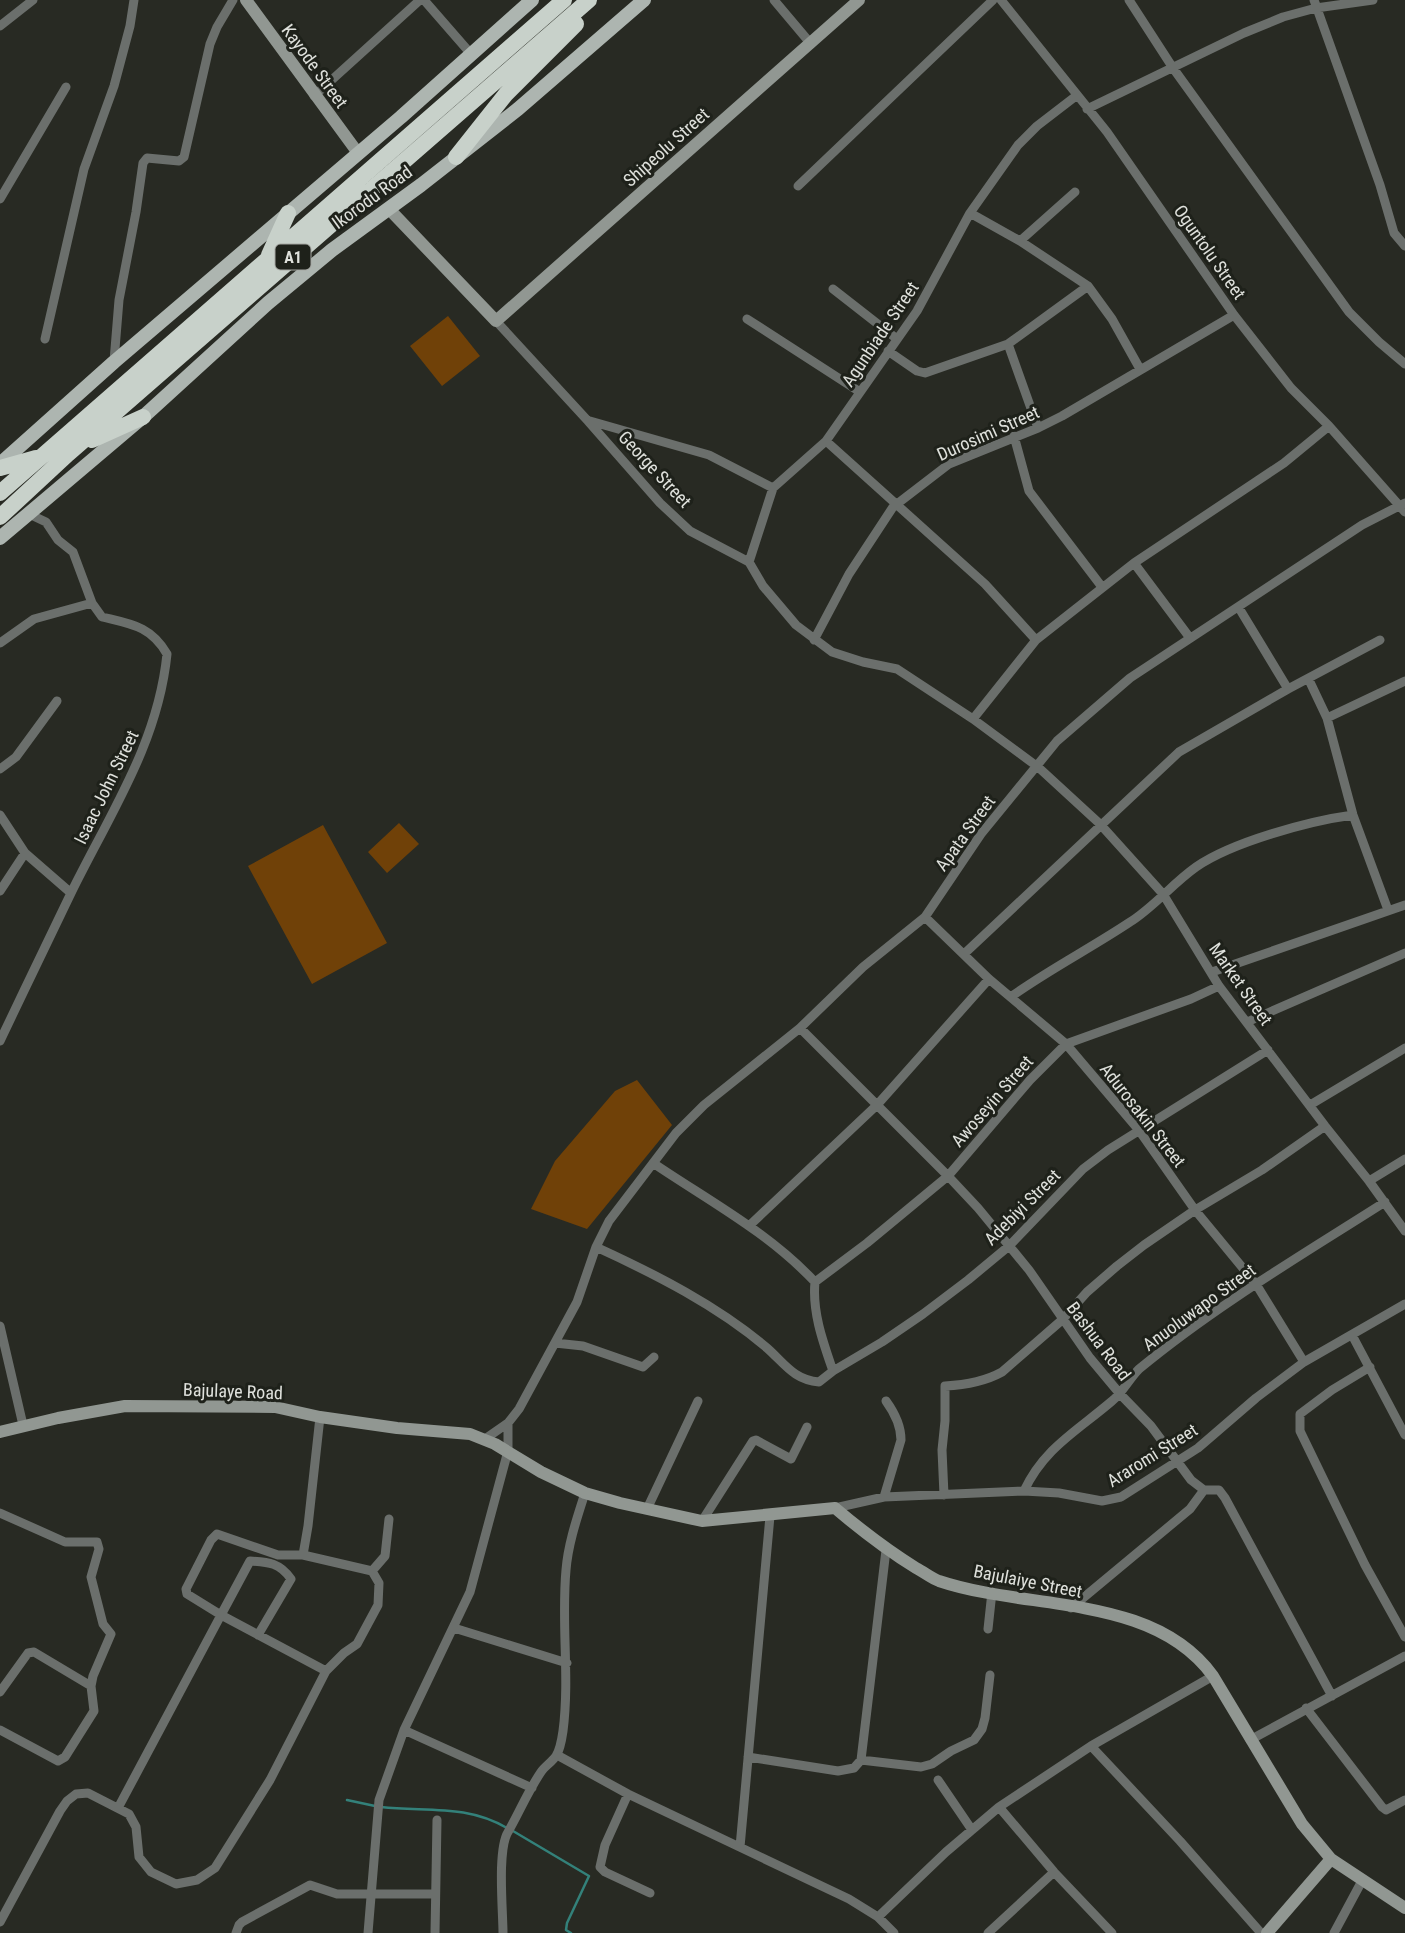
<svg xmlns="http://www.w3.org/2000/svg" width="1405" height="1933" font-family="'Roboto Condensed',sans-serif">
  <rect width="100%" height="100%" fill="#282a23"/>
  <path fill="#704108" d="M448,316L480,356L442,386L410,346Z
    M399,823L419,844L387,873L368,852Z
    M323,825L387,943L312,984L248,866Z
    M637,1080L672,1125L587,1229L531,1209L555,1161L615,1091Z"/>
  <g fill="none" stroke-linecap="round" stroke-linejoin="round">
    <path stroke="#33817a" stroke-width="2.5" d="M347,1800L375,1806
      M381,1807C426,1812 466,1804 507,1828
      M513,1831L589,1876L567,1923L566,1930L571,1933"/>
    <path stroke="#6b6f6c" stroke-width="9" d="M424,0L471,54
      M774,0L811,44
      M1001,0L1107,132L1234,315L1291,388L1329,426L1405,512
      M1129,0L1173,68L1349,312L1379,342L1405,364
      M1314,0L1380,185L1394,233L1405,246
      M0,26L33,0
      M314,96L420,0
      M1087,109L1244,33L1283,17L1316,8L1373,0
      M798,186L993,0
      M0,199L66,87
      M970,213L1020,241L1088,286L1112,319L1140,369
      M1020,241L1075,192
      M833,289L897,339
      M747,319L860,392
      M496,321L588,421L660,503L690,531L749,562L763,586L796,625L832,652L863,662L897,669L973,719L1038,767L1100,824L1163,894L1219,986L1325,1126L1369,1181L1405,1231
      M45,339L84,169L114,86L130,26L134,0
      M888,351L917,371L925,373L1008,344
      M114,361L119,300L136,212L143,163L147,158L179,161L184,157L210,44L217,27L233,0
      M590,421L709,455L773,488
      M1038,428L1008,344L1088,286
      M1014,436L1029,491L1102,587
      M826,441L985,584L1036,640
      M749,562L773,488L826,441L917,311L970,213L1018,145L1037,126L1076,96
      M1134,563L1190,638
      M1239,608L1288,689
      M814,640L849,574L893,507L949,464L1038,428L1062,416L1234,315
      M0,643L34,619L92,603
      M1309,680L1327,718L1353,815L1388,910
      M1327,718L1405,681
      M973,719L1036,640L1134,563L1284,463L1329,426
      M0,769L16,757L57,701
      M0,815L25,853L71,893
      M0,891L25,853
      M925,917L989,979L1066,1044L1138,1129L1195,1210L1256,1284L1304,1362
      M964,954L1179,752L1288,689L1380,640
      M1212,972L1405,905
      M1012,996C1050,969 1091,948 1130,922C1154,907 1172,884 1196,867C1232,842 1309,821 1353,815
      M1247,1022L1405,953
      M800,1028L948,1176L978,1208L1029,1270L1090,1358L1120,1394L1151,1426L1191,1480L1204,1490H1219L1225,1498L1332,1696
      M0,1041C24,991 48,940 72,891C111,812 158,743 167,654C151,626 131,624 102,617L92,603L73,552L58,540L46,522L29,514
      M1310,1105L1405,1048
      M653,1163C709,1201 768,1232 815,1282C812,1312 823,1342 833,1371
      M1369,1181L1405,1159
      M750,1225L877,1105L989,979
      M596,1247C655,1274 718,1306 767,1348C785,1364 794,1380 819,1382L833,1371L882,1342L923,1314L968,1280L1009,1246L1083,1169L1108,1150L1268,1050
      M815,1282L867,1243L948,1176L1030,1080L1066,1044L1191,999L1219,986
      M0,1326L23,1425
      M1352,1335L1405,1435
      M555,1343L583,1346L643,1367L654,1357
      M1370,1367L1332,1390L1300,1414V1431L1365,1565L1405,1637
      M485,1439L508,1423L519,1409L577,1302L596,1247L609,1221L676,1133L704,1105L800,1028L863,967L925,917L981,834L1057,741L1130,678L1362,525L1405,503
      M1024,1491C1044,1448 1077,1431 1112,1401C1123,1392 1129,1379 1139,1369C1215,1306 1302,1255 1385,1202
      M944,1495L942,1450L945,1421V1386C965,1385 984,1382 1002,1372L1062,1320L1087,1292L1117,1266L1144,1245L1195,1210L1262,1170L1325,1126
      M884,1497L901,1440C901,1425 894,1412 886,1401
      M835,1508L884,1497L1024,1491L1059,1493L1102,1501L1121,1497L1198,1448L1256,1398L1304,1362L1405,1304
      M647,1509L698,1401
      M0,1513L65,1542H97L99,1549L91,1577L103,1624L111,1634L93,1676L91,1686L94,1711L65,1757L58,1761L0,1730
      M702,1521L753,1441L756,1440L791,1459L807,1427
      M372,1571L385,1556L389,1519
      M1071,1608L1190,1509L1204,1490
      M454,1628L567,1663
      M988,1629L992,1592
      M258,1635L291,1579C280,1563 269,1562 250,1561L221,1615L326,1671
      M0,1692L28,1653L34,1652L91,1686
      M1306,1708L1382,1807L1386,1810L1405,1800
      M404,1730L532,1788
      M1250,1740L1405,1656
      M1091,1746L1180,1841L1261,1933
      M557,1755L628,1794L849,1899L878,1917L894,1933
      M748,1757L838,1771L854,1768L861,1760L886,1550
      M861,1760L921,1767L932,1764L951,1751L974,1740L982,1729L985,1718L990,1675
      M938,1780L972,1830
      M628,1794L605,1845L600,1867L605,1872L650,1893
      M999,1807L1054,1872L1112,1933
      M118,1808L221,1615L187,1594L186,1589L211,1540L217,1534L278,1555H303
      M740,1847L770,1516
      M878,1917L946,1852L999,1807L1091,1746L1213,1676
      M0,1922L60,1811L67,1801L76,1794L88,1793L129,1814L136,1827L139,1857L151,1872L176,1884L197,1880L215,1868L270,1780L326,1671L344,1653L357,1644L378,1605L379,1583L372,1571L303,1555L308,1526L320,1417
      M236,1933L239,1925L242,1922L310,1885L337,1894H435
      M368,1933L379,1800L404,1730L470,1592L508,1451V1423
      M435,1933L437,1820
      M503,1933C503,1911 497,1850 508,1832C519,1813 528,1791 541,1772C545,1766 552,1762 556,1756C560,1750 562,1738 563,1731C570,1677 561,1624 566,1570C568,1544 577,1518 585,1493
      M988,1933L1054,1872
      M1334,1933L1363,1879"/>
    <path stroke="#919792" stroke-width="12" d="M246,0L358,153
      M389,209L496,321L859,0
      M0,1432L58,1418L125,1406L275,1407L320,1417L397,1428L470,1434L495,1444L541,1472L585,1493L620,1503L702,1521L835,1508C861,1530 887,1550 916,1568C924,1572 931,1578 939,1581C1028,1611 1153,1593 1213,1676L1302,1824L1331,1859L1405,1908
      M1267,1933L1331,1859"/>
    <path stroke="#adb5b0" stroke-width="14" d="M0,464L114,362L401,117L532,0
      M0,538L143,417L268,303L332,250L421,185L518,109L644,0"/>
    <path stroke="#c8d1ca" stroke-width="16" d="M456,157L506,94L576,24
      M269,255L288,213
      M92,440L143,417
      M0,468L36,458
      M0,493L564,0
      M0,517L68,454L589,0"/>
  </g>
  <g text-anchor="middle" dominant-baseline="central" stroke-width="6" stroke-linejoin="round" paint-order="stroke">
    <rect fill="#1e211a" stroke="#a5a7a2" stroke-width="2" x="275.5" y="244.5" width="35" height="25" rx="5"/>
    <g font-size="16" font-weight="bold" fill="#dfe1dc">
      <text x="293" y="257">A1</text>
    </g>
    <g font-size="18" fill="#dfe1dc" stroke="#1e211a">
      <text transform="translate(315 66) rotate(54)">Kayode Street</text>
      <text transform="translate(666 147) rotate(-42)">Shipeolu Street</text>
      <text transform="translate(372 197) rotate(-36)">Ikorodu Road</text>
      <text transform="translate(1210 252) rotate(55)">Oguntolu Street</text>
      <text transform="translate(880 334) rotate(-56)">Agunbiade Street</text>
      <text transform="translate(988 433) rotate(-24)">Durosimi Street</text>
      <text transform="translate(655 469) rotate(47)">George Street</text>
      <text transform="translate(106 787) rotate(-64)">Isaac John Street</text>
      <text transform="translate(965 833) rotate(-54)">Apata Street</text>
      <text transform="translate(1241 984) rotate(55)">Market Street</text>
      <text transform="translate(992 1101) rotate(-49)">Awoseyin Street</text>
      <text transform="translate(1143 1115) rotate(52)">Adurosakin Street</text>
      <text transform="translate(1022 1207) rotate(-45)">Adebiyi Street</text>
      <text transform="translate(1199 1307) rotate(-36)">Anuoluwapo Street</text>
      <text transform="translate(1099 1341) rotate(53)">Bashua Road</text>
      <text transform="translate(233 1391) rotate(2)">Bajulaye Road</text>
      <text transform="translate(1152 1455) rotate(-32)">Araromi Street</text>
      <text transform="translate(1028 1581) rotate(11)">Bajulaiye Street</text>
    </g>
  </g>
</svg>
